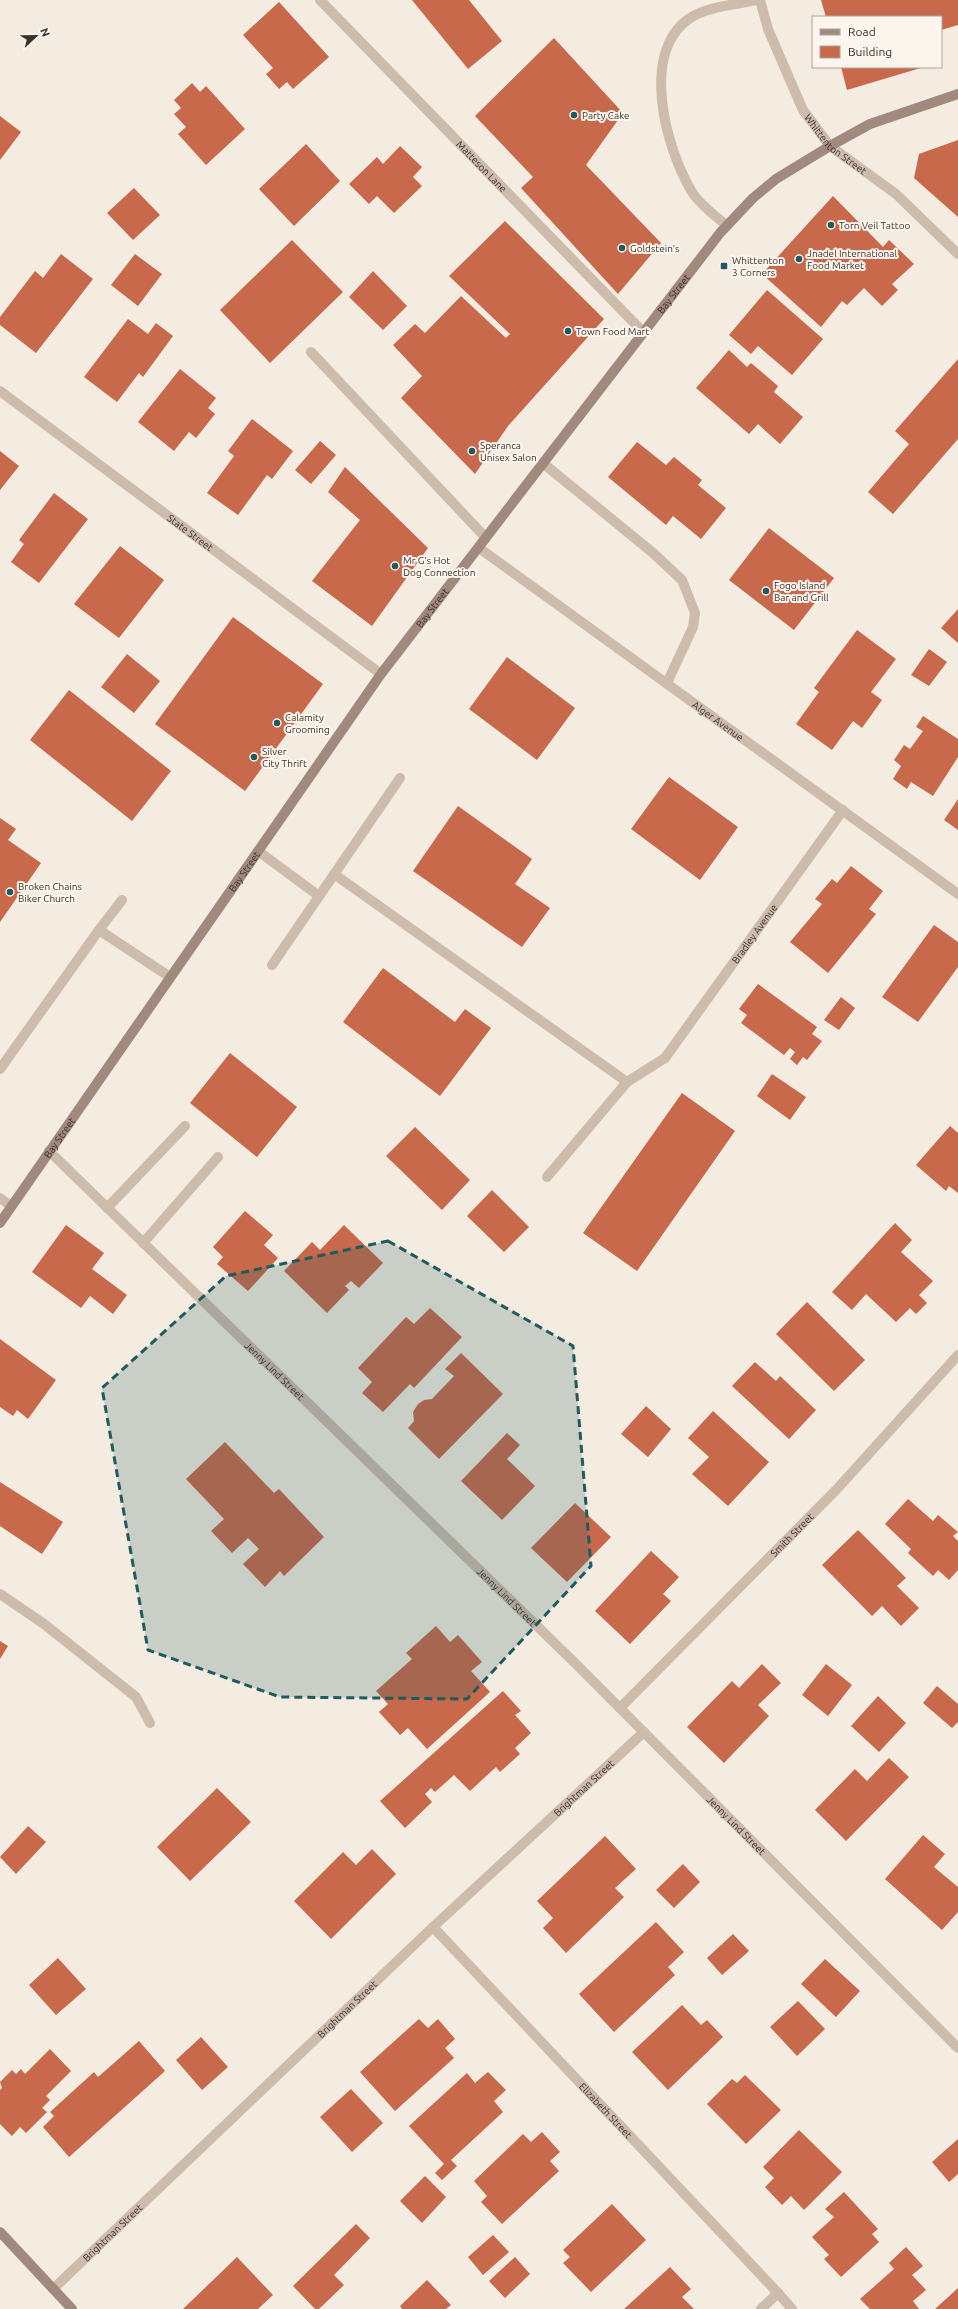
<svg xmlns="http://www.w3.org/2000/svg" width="958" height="2309" font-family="Ubuntu,sans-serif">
  <rect width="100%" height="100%" fill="#f4ebe1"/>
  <path fill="#c8694b" d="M412,0H469L502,41L468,69Z
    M821,0H958V25L941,30V17H826Z
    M279,2L329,57L293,89L287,82L279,89L266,74L273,68L243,35Z
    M554,38L623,113L586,165L661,243L618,294L521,188L533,177L475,116Z
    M841,67H924L847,90Z
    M192,83L200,92L206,86L245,129L206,165L178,134L186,127L174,114L181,108L174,100Z
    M0,116L21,132L0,160Z
    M958,140V217L914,178L919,154Z
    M306,144L340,181L294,226L259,189Z
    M400,146L422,167L413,177L422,186L394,213L377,196L369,204L349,184L377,157L383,164Z
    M134,188L160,215L133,240L107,213Z
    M833,196L883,247L889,240L914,264L892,284L898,290L882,306L864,288L847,305L842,301L821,327L762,274Z
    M505,221L604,319L508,426L475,474L401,398L422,376L393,345L415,324L425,333L461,296L506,338L510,334L449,276Z
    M292,240L343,292L270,363L220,310Z
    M61,254L93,279L36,353L0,325V317L35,271L43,278Z
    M135,254L162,274L138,306L111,285Z
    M373,271L407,306L383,330L349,297Z
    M767,290L823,339L792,375L758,346L751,354L729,335Z
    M128,319L148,334L156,323L173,336L143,377L139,373L117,402L84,377Z
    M729,350L747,367L751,363L778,386L774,392L803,417L780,444L758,424L749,434L696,388Z
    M958,359V439L893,514L868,492L909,444L895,431Z
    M180,369L216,398L208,408L215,414L196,438L189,432L174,451L138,422Z
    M252,419L293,451L272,479L267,475L238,515L207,493L234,456L228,451Z
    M320,441L336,455L311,484L295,470Z
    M637,442L666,465L674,457L702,480L698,485L726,508L701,539L673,516L666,525L608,477Z
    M0,451L19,466L0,490Z
    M345,467L428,548L372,626L312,581L360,520L328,492Z
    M54,493L88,519L39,583L11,562L24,544L19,540Z
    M769,528L834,578L794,630L729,580Z
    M120,546L164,580L119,638L74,604Z
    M958,609V643L941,628Z
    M233,617L323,684L245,791L155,724Z
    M857,630L896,659L871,692L882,700L862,728L853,721L832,750L796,724L819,692L814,688Z
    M929,649L947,662L929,686L911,675Z
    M127,654L160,681L134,713L101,687Z
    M507,657L575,708L537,760L469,709Z
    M69,690L171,771L132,821L30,740Z
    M923,716L958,739V757L933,796L911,782L907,789L893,779L901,766L894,760L904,745L910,749L923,731L916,727Z
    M669,777L738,827L700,880L631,829Z
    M958,799V830L944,820Z
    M458,806L532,859L515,884L550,908L522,947L413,871Z
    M0,818L16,829L8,840L41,863L0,922Z
    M851,866L883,891L869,909L876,914L828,973L790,942L822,904L815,899L832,879L837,883Z
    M934,925L958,942V967L918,1022L882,997Z
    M383,968L455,1022L465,1009L491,1028L440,1096L343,1022Z
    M758,984L817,1027L812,1034L822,1041L807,1060L803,1057L797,1065L790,1059L795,1052L790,1048L784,1055L741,1023L747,1015L739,1009Z
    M841,997L855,1008L839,1030L824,1020Z
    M230,1053L297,1107L257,1157L190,1103Z
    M772,1074L806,1097L790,1120L757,1096Z
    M682,1093L735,1131L637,1271L583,1233Z
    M950,1126L958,1133V1193L949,1186L946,1191L916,1165Z
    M415,1127L470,1180L442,1210L386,1156Z
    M492,1190L529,1227L504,1252L467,1216Z
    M245,1211L273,1235L264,1245L278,1258L248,1291L217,1264L223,1257L213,1247Z
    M895,1223L912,1240L901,1252L933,1281L919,1295L927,1303L916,1314L910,1308L896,1322L866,1294L852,1310L832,1292Z
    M66,1225L104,1253L92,1269L127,1295L113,1314L90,1296L81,1308L32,1272Z
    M344,1225L383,1263L359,1288L351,1281L345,1286L349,1290L327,1313L284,1271L312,1242L320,1250Z
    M807,1302L865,1360L834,1391L776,1334Z
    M430,1308L462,1337L414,1388L410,1384L383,1412L362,1393L372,1382L358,1368L406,1317L414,1324Z
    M0,1339L56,1380L28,1419L17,1410L13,1416L0,1407Z
    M461,1353L503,1394L439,1459L408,1428L414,1421L413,1412L418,1404L424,1400L432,1399L454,1376L445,1369Z
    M755,1362L776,1381L780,1376L816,1410L789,1439L732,1386Z
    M646,1406L671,1429L648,1457L621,1434Z
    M713,1411L769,1462L728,1506L692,1474L709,1457L688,1438Z
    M507,1433L520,1445L507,1459L535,1486L502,1520L461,1481Z
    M225,1442L274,1493L279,1489L324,1537L284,1576L280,1571L265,1587L243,1564L259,1549L248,1538L232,1553L211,1531L224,1519L186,1479Z
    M0,1482L63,1522L42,1554L0,1526Z
    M908,1499L933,1521L938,1515L958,1532L953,1536L958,1541V1570L949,1580L938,1570L933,1576L908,1553L911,1549L885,1524Z
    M575,1503L611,1537L567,1582L531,1548Z
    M858,1530L906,1578L897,1586L919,1608L901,1626L882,1606L872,1616L822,1565Z
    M651,1551L679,1577L663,1594L671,1601L630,1644L595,1611Z
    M436,1626L450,1642L458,1635L482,1662L471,1671L490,1692L427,1749L408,1728L400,1735L379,1712L388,1704L376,1691L412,1659L406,1653Z
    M0,1641L8,1646L0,1659Z
    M762,1664L781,1683L758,1705L769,1716L724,1763L687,1727L732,1681L739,1688Z
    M826,1664L852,1685L828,1716L802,1695Z
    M937,1686L958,1704V1722L952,1728L923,1703Z
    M503,1691L521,1711L515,1715L531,1733L515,1748L520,1754L500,1772L496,1767L470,1791L454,1775L435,1792L431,1788L425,1794L432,1802L405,1828L380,1801Z
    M878,1696L906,1723L879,1752L851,1726Z
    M889,1758L909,1777L846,1841L815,1810L855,1769L867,1781Z
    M217,1788L251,1822L190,1881L157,1847Z
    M28,1826L46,1842L16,1874L0,1857Z
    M923,1835L945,1854L934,1867L958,1887V1912L942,1930L885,1879Z
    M605,1836L636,1869L615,1888L624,1897L566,1953L543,1928L553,1918L537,1901Z
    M372,1849L396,1874L331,1939L294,1901L343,1852L356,1865Z
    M683,1864L700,1882L674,1908L656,1890Z
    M656,1922L684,1952L668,1967L675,1975L614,2032L579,1994Z
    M733,1934L749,1951L722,1975L707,1958Z
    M58,1958L86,1989L56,2015L29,1985Z
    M825,1959L860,1991L836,2017L801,1984Z
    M798,2001L825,2029L797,2056L770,2027Z
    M682,2005L701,2025L707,2020L723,2037L668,2090L632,2052Z
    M419,2019L428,2028L438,2019L455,2039L445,2048L454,2058L395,2111L360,2072Z
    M201,2037L228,2067L202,2090L176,2060Z
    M139,2041L165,2071L69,2157L43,2127L54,2116L50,2112L94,2072L98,2077Z
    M50,2049L71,2071L46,2096L50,2100L42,2108L47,2112L26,2133L20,2127L12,2136L0,2124V2090L2,2088L0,2082L12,2070L16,2074L21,2069L25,2074Z
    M488,2072L506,2090L494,2101L503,2112L451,2160L457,2166L442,2180L435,2173L444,2164L409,2126L467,2073L475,2083Z
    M745,2075L781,2110L746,2144L707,2104L732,2079L737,2083Z
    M351,2089L383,2123L352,2152L320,2117Z
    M799,2130L842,2172L804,2210L791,2196L782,2205L765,2187L774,2178L763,2167Z
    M542,2132L560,2152L550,2161L559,2171L502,2224L481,2202L487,2196L474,2181L523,2134L531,2142Z
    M958,2139V2174L949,2182L932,2162Z
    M425,2176L446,2197L422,2223L400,2201Z
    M844,2192L878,2229L872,2234L879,2242L841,2277L824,2259L829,2255L812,2237L834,2217L825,2209Z
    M612,2204L646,2240L591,2292L563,2263L570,2257L563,2250Z
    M356,2224L370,2238L334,2275L344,2285L319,2309H315L293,2286Z
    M493,2235L509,2252L483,2275L468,2257Z
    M906,2247L923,2266L912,2275L926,2290L913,2301L919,2309H870L860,2299L894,2269L889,2263Z
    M237,2257L273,2295L258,2309H183Z
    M515,2257L530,2274L505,2298L489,2281Z
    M670,2267L691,2289L682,2297L694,2309H624Z
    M427,2280L451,2305L446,2309H402L400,2306Z
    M958,2288V2309H935Z"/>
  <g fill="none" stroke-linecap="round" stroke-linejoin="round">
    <path stroke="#cdbbac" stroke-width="10" d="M727,226C716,216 700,205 692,192C666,149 639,52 690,18C708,6 737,5 757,0
      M311,352L486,538
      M544,464L652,552L682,580L695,613L693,627L667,683
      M258,851L319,896
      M334,874L627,1082
      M99,930L122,900
      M272,965L400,778
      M0,1069L99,930L170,977
      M547,1177L627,1082L665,1058
      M107,1208L185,1126
      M143,1243L218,1157
      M0,1594L44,1624L136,1697L150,1723"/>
    <g stroke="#cdbbac" stroke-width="10">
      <path id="s1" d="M320,0L644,333"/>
      <path id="s2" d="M760,0L768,29L796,94L803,110L830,146L896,194L958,254"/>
      <path id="s3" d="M0,391L381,674"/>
      <path id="s4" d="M479,548L958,894"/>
      <path id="s5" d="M665,1058L843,810"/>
      <path id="s6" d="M49,1151L577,1665L958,2048"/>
      <path d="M0,1198L11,1206"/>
      <path id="s7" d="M620,1708L837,1489L958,1355"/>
      <path id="s8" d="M433,1927L778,2293"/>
      <path id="s9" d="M53,2289L433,1927L644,1732"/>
      <path d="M761,2309L778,2293L792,2309"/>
    </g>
    <g stroke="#a18a7d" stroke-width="10">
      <path id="s10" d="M0,1223L381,674L720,233L753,198L776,179L830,146L870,124L958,94"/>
      <path d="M0,2232L72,2309"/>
    </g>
  </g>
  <path fill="#1f5a5e" fill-opacity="0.2" stroke="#1f5a5e" stroke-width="3" stroke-dasharray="8 5" stroke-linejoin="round" d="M388,1241L573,1346L591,1566L467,1699L280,1697L148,1650L102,1388L226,1276Z"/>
  <g fill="#1f5a5e" stroke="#fbf5ee" stroke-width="1.5">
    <circle cx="574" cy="115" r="4"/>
    <circle cx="831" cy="225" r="4"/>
    <circle cx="622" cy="248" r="4"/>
    <circle cx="799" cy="259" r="4"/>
    <rect x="720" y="262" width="8" height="8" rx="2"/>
    <circle cx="568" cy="331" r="4"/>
    <circle cx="472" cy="451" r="4"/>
    <circle cx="395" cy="566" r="4"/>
    <circle cx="766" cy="591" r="4"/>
    <circle cx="277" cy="723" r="4"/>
    <circle cx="254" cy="757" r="4"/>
    <circle cx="10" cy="892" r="4"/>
  </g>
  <g text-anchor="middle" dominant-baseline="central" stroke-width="4" stroke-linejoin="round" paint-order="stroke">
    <g font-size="10" fill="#3b302b" stroke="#fbf5ee" text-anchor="start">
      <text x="582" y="115">Party Cake</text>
      <text x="839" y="225">Torn Veil Tattoo</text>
      <text x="630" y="248">Goldstein's</text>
      <text x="807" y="253">Jnadel International<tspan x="807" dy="12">Food Market</tspan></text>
      <text x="732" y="260">Whittenton<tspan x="732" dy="12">3 Corners</tspan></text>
      <text x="576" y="331">Town Food Mart</text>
      <text x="480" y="445">Speranca<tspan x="480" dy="12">Unisex Salon</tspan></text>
      <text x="403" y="560">Mr G's Hot<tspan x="403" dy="12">Dog Connection</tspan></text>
      <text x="774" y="585">Fogo Island<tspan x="774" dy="12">Bar and Grill</tspan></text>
      <text x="285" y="717">Calamity<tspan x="285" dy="12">Grooming</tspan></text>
      <text x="262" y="751">Silver<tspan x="262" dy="12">City Thrift</tspan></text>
      <text x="18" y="886">Broken Chains<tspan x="18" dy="12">Biker Church</tspan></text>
    </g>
    <g font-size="10" fill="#3b302b" stroke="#fbf5ee">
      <text stroke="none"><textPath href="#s2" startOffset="166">Whittenton Street</textPath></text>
      <text stroke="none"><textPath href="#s1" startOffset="232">Matteson Lane</textPath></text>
      <text stroke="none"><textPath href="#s10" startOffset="1148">Bay Street</textPath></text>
      <text stroke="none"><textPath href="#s3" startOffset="237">State Street</textPath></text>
      <text stroke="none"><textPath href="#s10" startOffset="752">Bay Street</textPath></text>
      <text stroke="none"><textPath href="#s4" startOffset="295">Alger Avenue</textPath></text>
      <text stroke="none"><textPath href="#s10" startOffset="428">Bay Street</textPath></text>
      <text stroke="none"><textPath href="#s5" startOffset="153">Bradley Avenue</textPath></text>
      <text stroke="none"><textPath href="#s10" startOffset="104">Bay Street</textPath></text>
      <text stroke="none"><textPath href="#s6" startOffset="315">Jenny Lind Street</textPath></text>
      <text stroke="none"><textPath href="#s7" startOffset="244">Smith Street</textPath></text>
      <text stroke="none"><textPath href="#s6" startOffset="639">Jenny Lind Street</textPath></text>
      <text stroke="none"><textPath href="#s9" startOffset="730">Brightman Street</textPath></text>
      <text stroke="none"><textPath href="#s6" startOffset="963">Jenny Lind Street</textPath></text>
      <text stroke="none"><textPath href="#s9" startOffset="406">Brightman Street</textPath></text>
      <text stroke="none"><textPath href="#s8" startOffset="252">Elizabeth Street</textPath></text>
      <text stroke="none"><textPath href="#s9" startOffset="82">Brightman Street</textPath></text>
    </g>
  </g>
  <rect x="812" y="16" width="130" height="52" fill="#fbf5ee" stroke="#aea6a0"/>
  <rect x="820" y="29" width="20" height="6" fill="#a18a7d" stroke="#aea6a0"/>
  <text x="848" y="36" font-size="12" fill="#3b302b">Road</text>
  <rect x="820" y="46" width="20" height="12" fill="#c8694b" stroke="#aea6a0"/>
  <text x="848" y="56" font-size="12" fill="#3b302b">Building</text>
  <g transform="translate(36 36) rotate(68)" stroke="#fbf5ee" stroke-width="3" paint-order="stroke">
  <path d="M0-3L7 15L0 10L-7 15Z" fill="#3b302b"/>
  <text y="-6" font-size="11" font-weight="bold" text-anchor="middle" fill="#3b302b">N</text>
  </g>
</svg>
